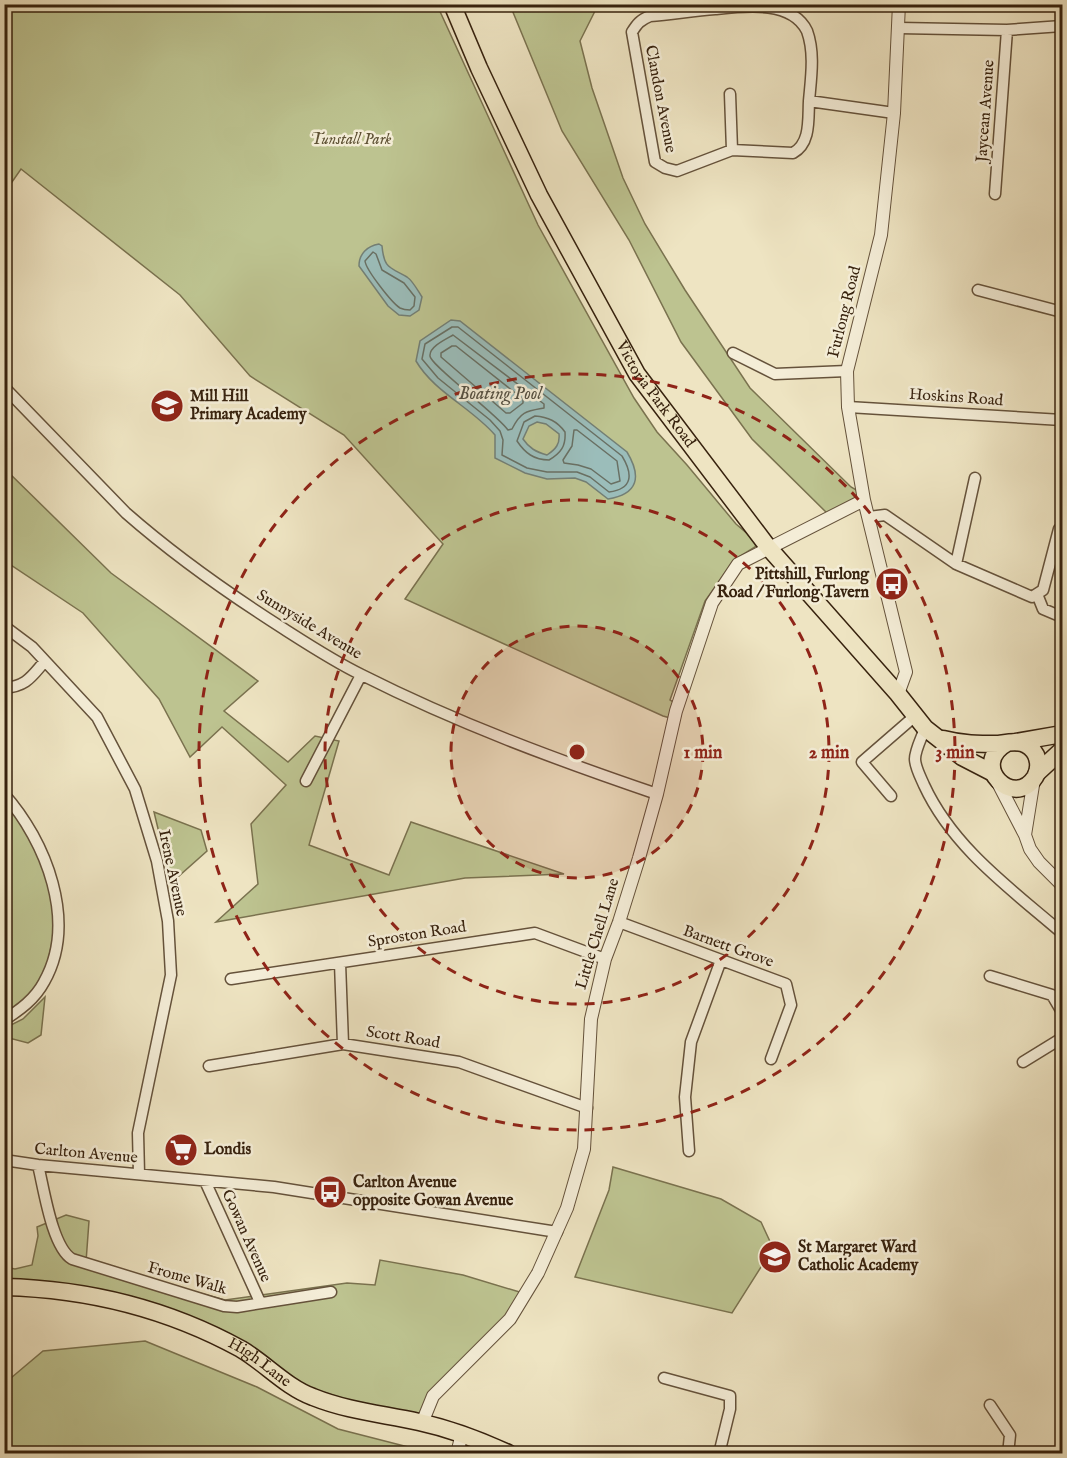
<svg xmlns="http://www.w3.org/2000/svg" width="1067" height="1458" font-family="'IM FELL English',serif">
  <rect width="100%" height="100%" fill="#eee4c2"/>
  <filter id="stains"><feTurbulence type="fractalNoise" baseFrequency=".00333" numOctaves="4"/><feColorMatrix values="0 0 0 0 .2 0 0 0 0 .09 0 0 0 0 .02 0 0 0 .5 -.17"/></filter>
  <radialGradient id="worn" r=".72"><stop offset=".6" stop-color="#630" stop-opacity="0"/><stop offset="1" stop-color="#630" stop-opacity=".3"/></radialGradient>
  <path fill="#bdc390" stroke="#7a724f" stroke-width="1.5" d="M15,5H437L538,225L634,398L657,432L687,465L736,524L757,542L755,547L734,560L705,601L670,700L678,705L674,719L663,716L405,599L443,544L344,435L250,376L180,295L21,169L5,192V23Z
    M510,5H598L580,41L592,88L623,178L645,224L685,290L750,388L851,487L863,494L831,517L752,439L681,342L629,240L562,131Z
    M4,468L111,573L258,681L224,711L288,762L315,736L339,741L309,845L389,875L411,822L564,874L465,878L216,922L258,884L251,824L286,785L222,727L190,757L159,699L83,613L5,561Z
    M4,794L42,850L57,920L43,984L4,1020Z
    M154,812L201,830L207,851L171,883Z
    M45,997L41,1035L28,1043L5,1037V1028L23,1019Z
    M613,1167L721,1199L761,1222L773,1248L732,1313L575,1277L609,1190Z
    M66,1215L89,1221L86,1262L225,1300L347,1283L375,1285L380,1260L463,1275L526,1294L445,1384L422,1423L284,1380L151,1311L5,1287V1267L15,1269L32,1265L38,1236L37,1227Z
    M145,1341L257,1387L338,1429L420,1450L419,1453H5V1383L43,1351Z"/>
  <path fill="#9bbdba" stroke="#737f75" stroke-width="1.5" fill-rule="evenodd" d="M379,244L382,246C384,269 390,267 407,277C413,281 418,291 422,297L419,310L410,316L399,315L388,306L359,266C359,254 367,246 379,244Z
    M451,320L460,321L627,452C642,477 638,494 608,499L586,482L575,478L547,479L525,473L495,458V435C472,408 434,392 416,361L420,341ZM537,422L546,424L559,434C560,444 556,449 547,455C536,452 529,448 523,439L529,426Z"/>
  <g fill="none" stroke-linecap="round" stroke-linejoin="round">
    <path stroke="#697064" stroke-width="1.5" d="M373,252L376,254L382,270L404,283L415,297L414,306L410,310C405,310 404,310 400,308C392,303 366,270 365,261Z
      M452,327H458L622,456C633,474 633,489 609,492L590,477L577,472H547L527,468L502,455L503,440L500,431L490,420L438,378L422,359L425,344Z
      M453,335L544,404V408C527,411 521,411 512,429L508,430C497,414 430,365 430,356C429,347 446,339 453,335Z
      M452,346H456L523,399V403L510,413H506L441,357V353Z
      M535,416C548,417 557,421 565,432C566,446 561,453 549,460C534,460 525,453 517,441L524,422Z
      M574,430H577L617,461L620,481L611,484L591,469L578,465L564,463L563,460L572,446Z"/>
    <defs>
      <path id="minor" d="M899,28L1007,30L1062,26
        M730,94L732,150
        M809,101C808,119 811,143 793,153L732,150L677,171L665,168L655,162L632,32C637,24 640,20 650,16C672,14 693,11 715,9C745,6 792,0 807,31C815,53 811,78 809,101L894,113
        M995,194L1007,30
        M978,290L1062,312
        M733,353L775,374L847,371
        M4,387L126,513C175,556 229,594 284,629C309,645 335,662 362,675C457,723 557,760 657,794
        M848,407L1062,420
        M869,517L885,515L956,564L975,478
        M956,564L1032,597L1043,590L1059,529L1062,526
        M1037,594L1043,609L1062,617
        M4,626L32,647L97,717L135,789L157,861L168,921L171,975L138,1133L139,1174
        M4,688C27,686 31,677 45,661
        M925,728C922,737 915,750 915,759C915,767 921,778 924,785C953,848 1011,889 1062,933
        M306,781L361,675
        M4,794C46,841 78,922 44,982C35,999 20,1010 4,1020
        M891,796L862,762L915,716
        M619,922L786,984L791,1005L771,1059
        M340,963L343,1044
        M990,976L1052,995L1062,1012
        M231,979L535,933L605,959
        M1023,1062L1062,1038
        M209,1066L343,1044L459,1062L587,1108
        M689,1151L685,1097L691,1042L721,960
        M4,1160L38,1165L274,1187L557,1232
        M38,1165C44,1189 52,1247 72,1259L224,1306L237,1307L331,1292
        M205,1181L260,1302
        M664,1378L730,1396V1409L719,1454
        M990,1405L1010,1435L1008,1454"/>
      <path id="tertiary" d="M898,694L906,672L864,500L848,407L847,371L881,235L894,113L899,4
        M997,781L1025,835L1030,849L1039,862L1062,885
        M1025,835L1034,779
        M422,1423L433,1396L510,1319L538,1273L567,1208L584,1149L591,1019L605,959L619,922L639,858L657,794L676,711L712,603L738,564L864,500
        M457,1454L462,1433"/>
      <g id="primary">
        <path id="s1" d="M452,4L479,68L539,195L637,374L768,547L898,694L925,728L962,757L993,773"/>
        <path d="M943,739C962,744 979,744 999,744C1006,743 1014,741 1022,743C1028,745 1033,749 1036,755C1039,762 1039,770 1035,777C1014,810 968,765 1007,743"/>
        <path d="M1016,742L1062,734"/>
        <path d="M1037,773L1062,750"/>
        <path id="s2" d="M4,1287C87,1289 168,1309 241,1349C265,1363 286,1387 313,1397C348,1411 383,1414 419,1422C451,1429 480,1440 510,1454"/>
      </g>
    </defs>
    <use href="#minor" stroke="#65523b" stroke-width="13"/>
    <use href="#tertiary" stroke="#65523b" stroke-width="14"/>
    <use href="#primary" stroke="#37220e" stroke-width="19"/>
    <use href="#minor" stroke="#f4edd7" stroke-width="10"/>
    <use href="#tertiary" stroke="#f4edd7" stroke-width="12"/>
    <use href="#primary" stroke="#eee4c2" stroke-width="16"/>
  </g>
  <circle cx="577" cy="752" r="126" fill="#8f2418" fill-opacity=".12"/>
  <g fill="none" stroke="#8f2418" stroke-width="3" stroke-dasharray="10 8">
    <circle cx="577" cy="752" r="126"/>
    <circle cx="577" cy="752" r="252"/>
    <circle cx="577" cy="752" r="378"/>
  </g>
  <defs>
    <symbol id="school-disc" viewBox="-11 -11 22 22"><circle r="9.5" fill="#8f2418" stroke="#f4edd7"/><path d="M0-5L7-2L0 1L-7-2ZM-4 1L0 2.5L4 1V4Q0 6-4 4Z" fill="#fff"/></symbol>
    <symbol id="bus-disc" viewBox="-11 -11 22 22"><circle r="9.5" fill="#8f2418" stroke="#f4edd7"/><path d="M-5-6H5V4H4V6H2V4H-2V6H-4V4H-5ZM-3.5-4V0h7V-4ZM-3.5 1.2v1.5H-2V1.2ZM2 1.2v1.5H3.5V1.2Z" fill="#fff"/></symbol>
    <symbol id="supermarket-disc" viewBox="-11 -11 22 22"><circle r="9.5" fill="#8f2418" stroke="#f4edd7"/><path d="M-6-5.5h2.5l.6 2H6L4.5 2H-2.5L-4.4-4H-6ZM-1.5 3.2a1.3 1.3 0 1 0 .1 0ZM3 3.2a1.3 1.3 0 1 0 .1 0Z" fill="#fff"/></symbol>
  </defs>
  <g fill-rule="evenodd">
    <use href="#school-disc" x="148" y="387" width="38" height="38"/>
    <use href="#bus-disc" x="873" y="565" width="38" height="38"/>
    <use href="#supermarket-disc" x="162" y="1131" width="38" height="38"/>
    <use href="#bus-disc" x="311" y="1173" width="38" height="38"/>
    <use href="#school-disc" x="756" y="1238" width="38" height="38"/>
  </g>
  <g text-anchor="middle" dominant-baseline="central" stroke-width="5" stroke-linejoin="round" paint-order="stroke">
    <g font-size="16" fill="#37220e" stroke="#f4edd7">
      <text transform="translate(660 99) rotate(79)">Clandon Avenue</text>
      <text transform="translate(986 111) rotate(-86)">Jaycean Avenue</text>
      <text transform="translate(845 312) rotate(-76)">Furlong Road</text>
      <text stroke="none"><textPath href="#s1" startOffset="441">Victoria Park Road</textPath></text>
      <text transform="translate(956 398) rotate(4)">Hoskins Road</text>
      <text transform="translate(309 625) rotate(31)">Sunnyside Avenue</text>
      <text transform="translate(172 873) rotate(78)">Irene Avenue</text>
      <text transform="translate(598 934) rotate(-73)">Little Chell Lane</text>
      <text transform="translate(417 935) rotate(-9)">Sproston Road</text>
      <text transform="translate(728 947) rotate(20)">Barnett Grove</text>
      <text transform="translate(403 1038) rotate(9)">Scott Road</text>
      <text transform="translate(86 1154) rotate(5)">Carlton Avenue</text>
      <text transform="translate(246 1236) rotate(66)">Gowan Avenue</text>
      <text transform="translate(187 1279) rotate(16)">Frome Walk</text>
      <text stroke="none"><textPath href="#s2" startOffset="270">High Lane</textPath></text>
    </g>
    <g font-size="16" font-style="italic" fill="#5f5235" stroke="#f4edd7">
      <text x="351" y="140">Tunstall Park</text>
    </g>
    <g font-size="16" font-weight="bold" fill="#37220e" stroke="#f4edd7" text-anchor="start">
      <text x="190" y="397">Mill Hill<tspan x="190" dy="18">Primary Academy</tspan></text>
      <text x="869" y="575" text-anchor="end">Pittshill, Furlong<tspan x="869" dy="18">Road / Furlong Tavern</tspan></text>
      <text x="204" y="1150">Londis</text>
      <text x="353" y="1183">Carlton Avenue<tspan x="353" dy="18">opposite Gowan Avenue</tspan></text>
      <text x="798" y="1248">St Margaret Ward<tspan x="798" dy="18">Catholic Academy</tspan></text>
    </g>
    <g font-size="18" font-style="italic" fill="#555042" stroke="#f4edd7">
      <text x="500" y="394">Boating Pool</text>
    </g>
  </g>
  <circle cx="577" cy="752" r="9" fill="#8f2418" stroke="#f4edd7" stroke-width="3"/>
  <g font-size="18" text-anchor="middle" font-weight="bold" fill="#8f2418" stroke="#f4edd7" stroke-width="5" stroke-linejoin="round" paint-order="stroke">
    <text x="703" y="758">1 min</text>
    <text x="829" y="758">2 min</text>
    <text x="955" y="758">3 min</text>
  </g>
  <rect width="1067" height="1458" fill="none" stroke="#eee4c2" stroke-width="24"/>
  <rect x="6" y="6" width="1055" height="1446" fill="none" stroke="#37220e" stroke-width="3"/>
  <rect x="12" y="12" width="1043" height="1434" fill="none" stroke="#37220e" stroke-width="1.5"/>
  <rect width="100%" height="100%" filter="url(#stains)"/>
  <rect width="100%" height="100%" fill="url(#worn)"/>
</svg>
